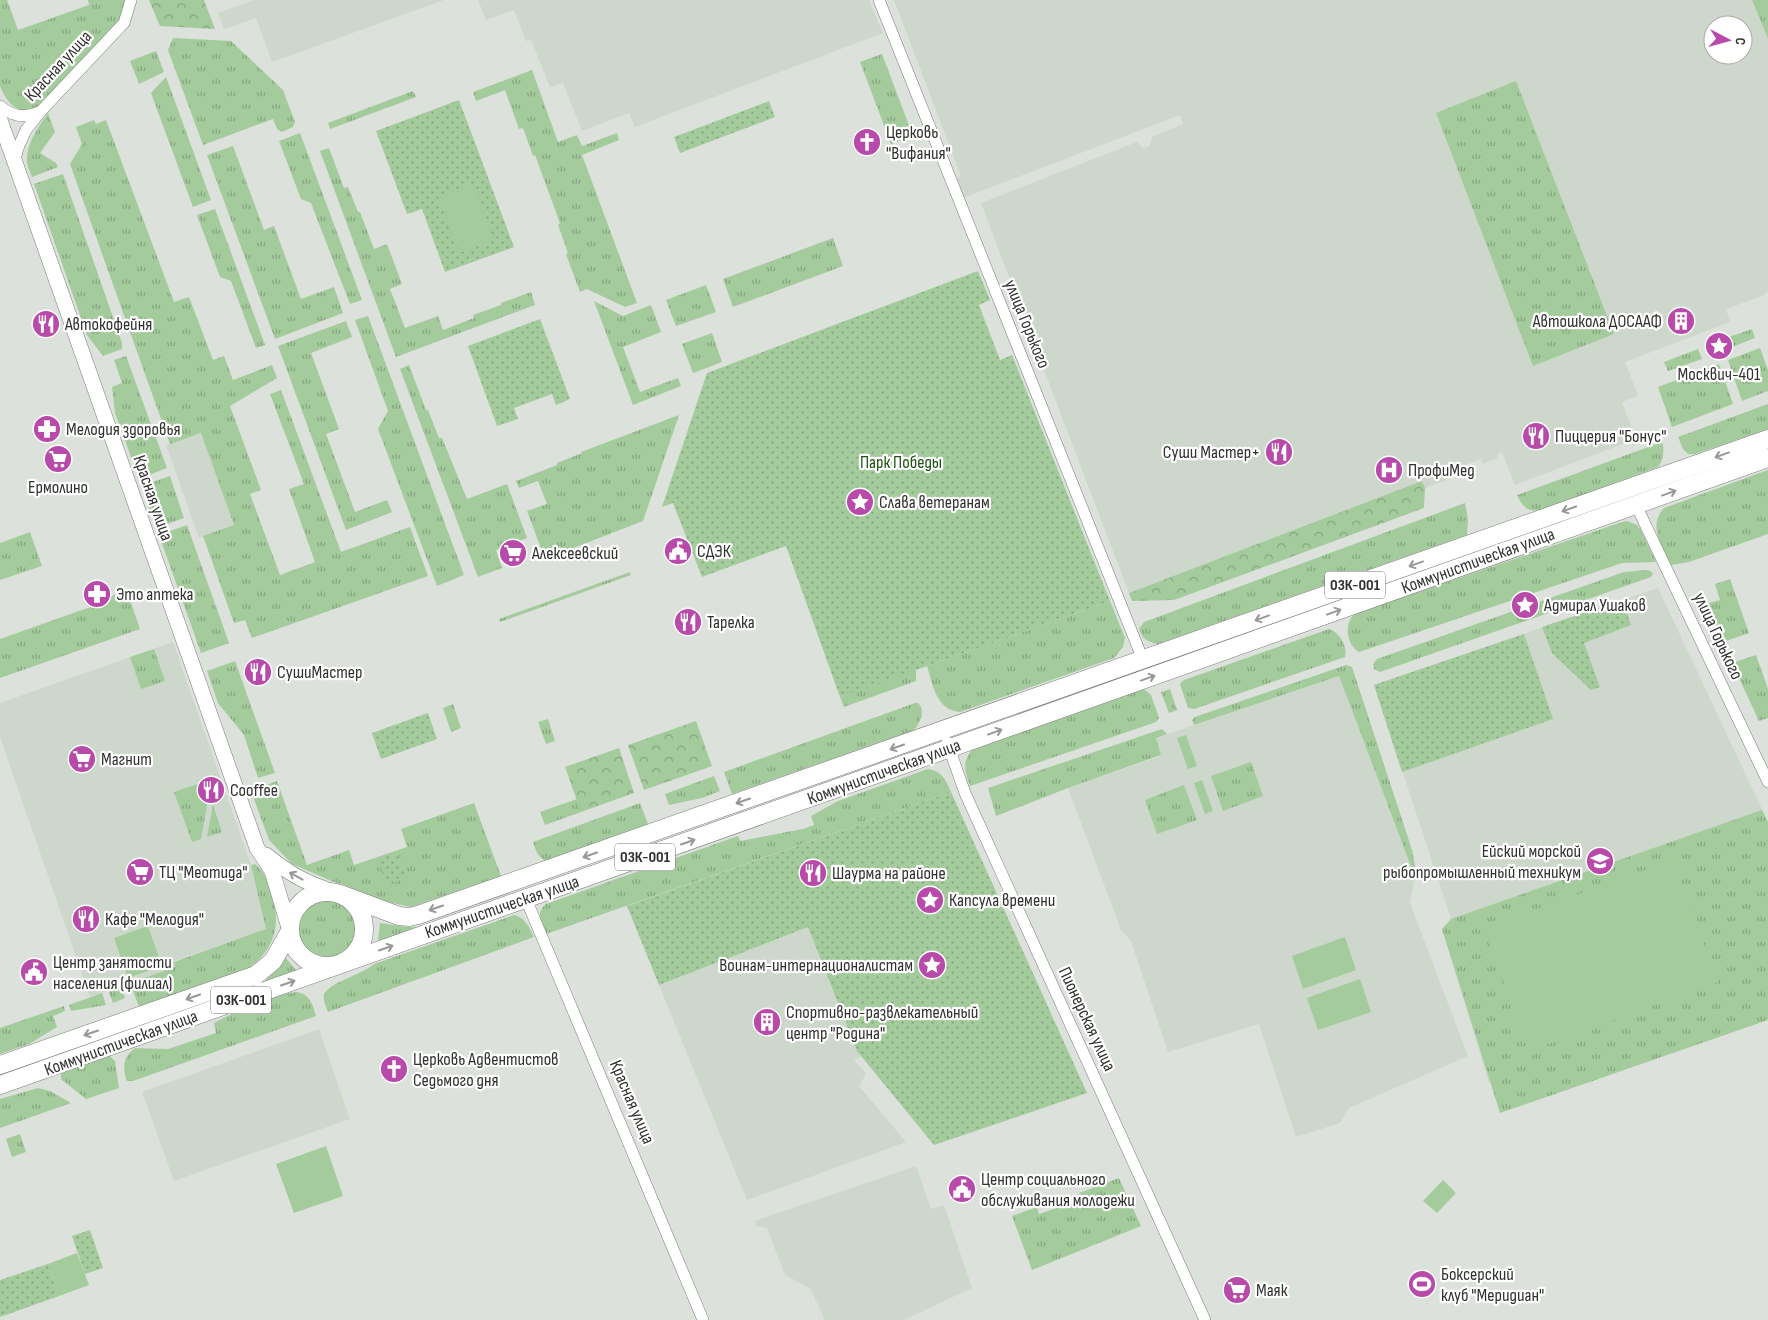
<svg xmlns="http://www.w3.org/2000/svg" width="1768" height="1320" font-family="'Sofia Sans Condensed',sans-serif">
  <defs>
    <pattern id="grass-tufts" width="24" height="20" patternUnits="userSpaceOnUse" patternTransform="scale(1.25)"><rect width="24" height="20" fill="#a3cb9b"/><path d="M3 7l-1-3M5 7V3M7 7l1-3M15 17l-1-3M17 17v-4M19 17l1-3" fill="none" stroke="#85a57f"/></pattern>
    <pattern id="forest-crowns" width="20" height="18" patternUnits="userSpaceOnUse" patternTransform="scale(1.25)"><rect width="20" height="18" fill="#a3cb9b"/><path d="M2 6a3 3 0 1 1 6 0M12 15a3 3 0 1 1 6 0" fill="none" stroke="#85a57f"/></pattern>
    <pattern id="park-dots" width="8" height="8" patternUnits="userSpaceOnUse" patternTransform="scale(1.25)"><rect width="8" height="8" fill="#a3cb9b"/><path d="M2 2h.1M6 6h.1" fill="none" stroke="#85a57f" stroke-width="1.8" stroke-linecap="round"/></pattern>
  </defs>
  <rect width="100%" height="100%" fill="#dde1dc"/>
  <path fill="#ced7cc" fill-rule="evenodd" d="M254,0H444L272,62L256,18L224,29L218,13Z
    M478,0H869L883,33L635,127L629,113L582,131L563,83L550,87L531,40L526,41L514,10L486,20Z
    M894,0H1752L1768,39V291L1765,295L1726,309L1730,322L1625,362L1638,396L1622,402L1636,439L1515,485L1502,452L1497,454L1498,458L1483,464L1480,459L1450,471L1452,478L1425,488L1422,481L1129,593L1044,370L1046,369L1037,347L1035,346L981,203L1137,142L1143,148L1150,146L1152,137L1183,124L1180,115L963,198L956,179L961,176ZM1713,25H1743V55H1713Z
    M201,433L234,525L199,538L166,445Z
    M1658,588L1768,822L1489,1083L1442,929L1451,919L1374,685Z
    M173,642L251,865L267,929L174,961L175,967L90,997L0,737V703Z
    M1339,676L1415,877L1410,903L1468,1056L1349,1108L1340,1123L1296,1137L1259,1024L1168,1052L1131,941L1121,930L1068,788L1161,756L1156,738Z
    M808,927L857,1051L862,1057L854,1060L866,1074L859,1086L906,1142L747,1200L659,985Z
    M319,1029L350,1119L174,1181L142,1092Z
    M916,1166L931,1209L944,1205L972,1288L904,1320H825L810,1288L785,1275L767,1228L757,1226L755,1221Z"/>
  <path fill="url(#grass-tufts)" d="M0,0H7L18,30L89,5L88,0H126L125,6L118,22L39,106C20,119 6,102 0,86Z
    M1752,0H1768V39Z
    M173,38L231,41L283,90L295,122L293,127L282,132L277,129L273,119L203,145L168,50Z
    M156,51L164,72L139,84L130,61Z
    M882,54L913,136L891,144L860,62Z
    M532,70L558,142L577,135L582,146L617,133L619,140L582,155L637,303L625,307L587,289L580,292L566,254L568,253L558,225L560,223L535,155L533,156L523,128L519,129L505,90L476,101L473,92Z
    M166,77L211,200L193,207L151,93Z
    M1516,81L1614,334L1533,366L1436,113Z
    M413,91L416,97L330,129L328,123Z
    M48,113L55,132L40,153L56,163L58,167L32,177C30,172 27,166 27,161C26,144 39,126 48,113Z
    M94,120L96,124L106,120L174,302L189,297L213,360L224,356L233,380L272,365L277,378L230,406L261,490L250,494L280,575L315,562L289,489L304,484L270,394L281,390L341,552L410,527L428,576L252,638L245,620L234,623L203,536L234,525L201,433L170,444L70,164L82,144L76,127Z
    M300,133L362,300L350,304L311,203L301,199L279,141Z
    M233,146L264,230L274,226L301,299L334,287L343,313L275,339L207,155Z
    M329,148L344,188L348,187L358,212H360L374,249L387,244L402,284L390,289L405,328L438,316L443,330L474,318L473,315L501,305V303L531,292L535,305L396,357L320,151Z
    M63,174L122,343V349L103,356L87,335L34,184Z
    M215,209L265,345L256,348L231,281L220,277L197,215Z
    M833,238L843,266L733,307L723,279Z
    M706,285L716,312L676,326L666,300Z
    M594,301L623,316L651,305L661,332L623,347L640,392L678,378L681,386L633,405Z
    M368,316L464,575L437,586L378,429L388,411L355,320Z
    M346,321L352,337L311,353L339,429L326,434L355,512L387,500L392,512L346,530L278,346Z
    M1752,329L1755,338L1732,347L1729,337Z
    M712,333L722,362L693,373L682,344Z
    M1760,348L1768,370V391L1742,401L1728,360Z
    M1698,349L1702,359L1668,371L1664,362Z
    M126,356L167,468L139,479L115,413L112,387L122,383L114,360Z
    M1719,364L1733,404L1672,427L1658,387Z
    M409,365L426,410H428L439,438H442L467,499L507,484L527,538L496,550L502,568L478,577L400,369Z
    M1768,404V429L1695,454H1688L1683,449L1678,437Z
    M679,415L643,521L545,559L527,511L547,504L538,481L519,488L516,481L557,465V463L582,453L581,452Z
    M1662,442C1665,449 1663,462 1658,467L1542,510C1528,512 1523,508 1517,495Z
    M1768,470V534L1689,562L1671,565C1663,547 1647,526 1664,508Z
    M170,476L184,518L156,528L141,486Z
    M1465,503L1468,519L1467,535L1158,644C1148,642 1142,639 1139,629L1144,622Z
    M1627,521L1637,525L1641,530L1656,562L1622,563L1359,652C1347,646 1343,623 1355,614L1622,522Z
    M187,525L229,643L201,653L159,535Z
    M30,532L42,566L0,580V543Z
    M1648,570L1653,573L1651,577L1380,672L1374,669L1373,664L1377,659L1624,572Z
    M630,572L631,575L500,622L499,619Z
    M1730,579L1749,633L1723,642L1705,604L1720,600L1715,584Z
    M127,591L140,629L0,678V639L99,604L98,601Z
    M1110,601L1125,638L1123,647L1114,658L960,712C936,710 933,685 927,666Z
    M1329,629C1339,632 1348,646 1345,657L1194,709L1188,708L1180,684L1184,680Z
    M154,649L165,681L141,689L130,657Z
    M1756,655L1768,689V718L1759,721L1732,663Z
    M235,661L275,773L258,778L244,735L218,703L207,671Z
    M1346,665L1352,667L1412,850L1417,877H1415L1339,676L1194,725L1192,720L1195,717Z
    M916,669V681L844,707L840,697Z
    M1144,689L1151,695L1159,718L1156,722L970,786C965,772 961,760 974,748Z
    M1170,689L1177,710L1169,713L1161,692Z
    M915,703H918C926,710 920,723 914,730L732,794L724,772Z
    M453,704L461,728L451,732L443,708Z
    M548,719L555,741L546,744L538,722Z
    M1162,729L1167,734L1156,738L1161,755L1068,788L996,816L988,788Z
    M1251,762L1263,796L1223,811L1211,776Z
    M928,769C942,771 946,780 951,792L546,934C541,923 535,914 546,904L738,836L740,841L803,829L814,825L811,816L838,801Z
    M714,776L720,791L702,798L669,805L665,794Z
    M277,781L307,865L349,850L354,865L407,847L401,829L474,803L501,876L411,907L374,899L347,886L334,882L292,864L269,840L251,791Z
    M204,782L209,794L201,839L192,842L174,792Z
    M1184,785L1197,820L1157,834L1145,800Z
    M577,799L581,812L545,825L540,812Z
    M640,803L648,824L546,861C537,857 536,850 533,842Z
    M213,805L222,832L207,837Z
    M1762,810L1768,822V1020L1500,1113L1442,929L1451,919Z
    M255,864C265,872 268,882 272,895C281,925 275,949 249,968L139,1007L130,983L175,967L174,962L266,929L251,865Z
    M297 929a31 31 0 1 1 62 0a31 31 0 1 1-62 0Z
    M514,915C526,918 529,927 534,937L328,1012C326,1007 323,1001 324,996C326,983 362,975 374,964Z
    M380,923L406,927H419L378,941Z
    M286,958L296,970L264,982Z
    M121,986L125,998L113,1003L108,990Z
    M297,992C311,995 312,1004 316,1016L133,1081H127C122,1068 123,1057 135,1048L168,1049L216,1033L214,1023C239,1010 268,995 297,992Z
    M102,993L106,1005L71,1011L69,1005Z
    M64,1006L65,1011L53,1016L57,1027L29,1044L0,1054V1028Z
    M109,1055L115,1061L119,1088L86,1099L61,1079V1073Z
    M38,1088L50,1091L71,1103L0,1128V1099Z
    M20,1134L26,1152L12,1157L6,1139Z
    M1119,1178L1141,1226L1032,1270L1012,1216L1037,1207L1039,1214L1081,1200L1079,1193Z"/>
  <path fill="url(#forest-crowns)" d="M149,0H204L215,29L160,26Z
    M1422,481L1425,488L1424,508L1174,600L1132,601L1129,593Z
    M696,721L712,766L644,790L628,745Z
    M619,748L634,793L581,812L565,767Z"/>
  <path fill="url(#park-dots)" d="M459,100L514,247L445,272L422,209L407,214L376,131Z
    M769,101L775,117L680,153L674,137Z
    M978,271L990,300L979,305L1000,360L1012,355L1110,601L840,697L786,546L702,577L673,503L662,507L707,373Z
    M540,319L570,399L556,405L552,394L514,408L518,419L497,426L468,346Z
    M1622,600L1631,625L1584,643L1600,687L1591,690L1552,653L1542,627Z
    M1524,634L1553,719L1402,772L1374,685Z
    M428,713L437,739L381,759L372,733Z
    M951,792L1087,1093L934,1145L857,1051L808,927L659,985L627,906Z
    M398,852L407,878L387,885L378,859Z
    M90,1230L103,1268L85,1274L72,1236Z
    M48,1264L59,1296L0,1317V1280Z"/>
  <path fill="#a3cb9b" d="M473,184L494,240L459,253L438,197Z
    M1186,735L1197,766L1188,769L1177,738Z
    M1202,780L1213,811L1205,814L1194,783Z
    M1673,860L1718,982L1528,1051L1484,928Z
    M148,926L162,966L128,978L114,938Z
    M1345,937L1356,970L1303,989L1292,956Z
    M1360,979L1371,1012L1318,1030L1307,998Z
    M326,1146L343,1196L294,1213L276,1164Z
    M1443,1180L1456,1193L1437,1213L1423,1201Z
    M77,1253L89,1285L59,1296L48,1264Z"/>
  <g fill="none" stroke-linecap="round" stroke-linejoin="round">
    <defs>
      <path id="street" d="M879,0L1143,660
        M0,106C12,116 25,119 39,112
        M15,160L18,148L26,130L41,111L124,23L131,0
        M1636,505L1768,782
        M947,742L965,793L1205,1320
        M526,899L703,1320"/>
      <path id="secondary" d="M0,120L257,848L272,871L290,931
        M266,855C292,876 308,884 340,894"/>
      <path id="primary" d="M290 929a37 37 0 1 1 74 0a37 37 0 1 1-74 0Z
        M340,894L399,916L409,917L418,915L1768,439
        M0,1065L256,975L273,961L290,931
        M0,1085L1768,458"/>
    </defs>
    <use href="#street" stroke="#797c78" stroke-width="12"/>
    <use href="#secondary" stroke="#797c78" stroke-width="16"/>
    <use href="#primary" stroke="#797c78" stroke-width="19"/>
    <use href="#street" stroke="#fff" stroke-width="11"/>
    <use href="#secondary" stroke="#fff" stroke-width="15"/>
    <use href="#primary" stroke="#fff" stroke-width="18"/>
  </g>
  <defs><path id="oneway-shaft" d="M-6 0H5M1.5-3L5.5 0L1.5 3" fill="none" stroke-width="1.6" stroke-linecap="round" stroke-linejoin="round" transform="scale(1.25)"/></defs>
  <g stroke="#989898">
    <use href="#oneway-shaft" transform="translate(1722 455) rotate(160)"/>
    <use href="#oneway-shaft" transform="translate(1669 493) rotate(-20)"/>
    <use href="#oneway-shaft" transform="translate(1569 509) rotate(161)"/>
    <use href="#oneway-shaft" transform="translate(1416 564) rotate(160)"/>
    <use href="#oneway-shaft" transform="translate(1334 612) rotate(-20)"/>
    <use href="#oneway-shaft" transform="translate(1262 618) rotate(160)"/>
    <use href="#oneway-shaft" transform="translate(1148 678) rotate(-20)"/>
    <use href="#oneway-shaft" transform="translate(995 732) rotate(-20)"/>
    <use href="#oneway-shaft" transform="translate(897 747) rotate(161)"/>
    <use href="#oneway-shaft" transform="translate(743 801) rotate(161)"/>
    <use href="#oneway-shaft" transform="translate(688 842) rotate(-19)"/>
    <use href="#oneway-shaft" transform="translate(590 855) rotate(161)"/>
    <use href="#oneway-shaft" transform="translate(296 876) rotate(-151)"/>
    <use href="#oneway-shaft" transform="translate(436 908) rotate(161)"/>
    <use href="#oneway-shaft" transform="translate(386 948) rotate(-19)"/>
    <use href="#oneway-shaft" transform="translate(288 983) rotate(-19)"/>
    <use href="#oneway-shaft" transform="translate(193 997) rotate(161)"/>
    <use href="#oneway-shaft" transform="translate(91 1033) rotate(161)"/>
  </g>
  <defs>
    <symbol id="church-disc" viewBox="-11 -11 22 22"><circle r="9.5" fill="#b84baa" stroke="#fff"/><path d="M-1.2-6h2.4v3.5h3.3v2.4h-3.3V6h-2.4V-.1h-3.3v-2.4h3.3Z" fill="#fff"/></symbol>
    <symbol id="building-disc" viewBox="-11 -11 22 22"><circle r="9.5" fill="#b84baa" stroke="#fff"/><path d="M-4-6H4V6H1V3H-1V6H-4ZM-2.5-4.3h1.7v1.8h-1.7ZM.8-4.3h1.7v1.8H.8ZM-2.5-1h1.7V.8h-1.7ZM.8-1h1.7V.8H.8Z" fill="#fff"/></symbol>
    <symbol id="restaurant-disc" viewBox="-11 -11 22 22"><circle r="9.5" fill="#b84baa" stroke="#fff"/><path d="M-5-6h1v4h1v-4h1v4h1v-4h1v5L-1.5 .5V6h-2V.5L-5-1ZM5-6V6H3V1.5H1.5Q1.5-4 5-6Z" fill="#fff"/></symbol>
    <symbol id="sight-disc" viewBox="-11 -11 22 22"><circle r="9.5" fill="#b84baa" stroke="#fff"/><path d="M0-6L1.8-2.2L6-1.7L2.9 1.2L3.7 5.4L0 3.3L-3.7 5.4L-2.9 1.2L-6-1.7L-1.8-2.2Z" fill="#fff"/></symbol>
    <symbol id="pharmacy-disc" viewBox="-11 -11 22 22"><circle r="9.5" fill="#b84baa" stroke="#fff"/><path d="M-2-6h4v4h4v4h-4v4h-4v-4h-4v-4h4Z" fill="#fff"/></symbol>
    <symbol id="supermarket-disc" viewBox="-11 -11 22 22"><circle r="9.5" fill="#b84baa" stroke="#fff"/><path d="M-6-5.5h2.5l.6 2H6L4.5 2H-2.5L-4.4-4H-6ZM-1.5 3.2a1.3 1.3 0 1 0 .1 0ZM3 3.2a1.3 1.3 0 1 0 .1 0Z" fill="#fff"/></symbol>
    <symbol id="hospital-disc" viewBox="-11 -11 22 22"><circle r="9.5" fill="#b84baa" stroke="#fff"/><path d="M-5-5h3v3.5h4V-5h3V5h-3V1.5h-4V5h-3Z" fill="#fff"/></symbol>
    <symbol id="civic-disc" viewBox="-11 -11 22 22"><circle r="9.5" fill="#b84baa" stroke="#fff"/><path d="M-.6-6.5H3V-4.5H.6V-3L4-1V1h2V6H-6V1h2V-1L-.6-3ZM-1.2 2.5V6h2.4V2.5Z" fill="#fff"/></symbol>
    <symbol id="university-disc" viewBox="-11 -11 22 22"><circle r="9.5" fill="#b84baa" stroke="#fff"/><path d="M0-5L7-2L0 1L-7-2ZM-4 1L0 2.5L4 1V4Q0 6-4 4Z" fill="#fff"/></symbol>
    <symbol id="stadium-disc" viewBox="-11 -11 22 22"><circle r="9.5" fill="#b84baa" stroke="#fff"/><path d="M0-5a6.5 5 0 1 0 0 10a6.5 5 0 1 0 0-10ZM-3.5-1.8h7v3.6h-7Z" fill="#fff"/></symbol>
  </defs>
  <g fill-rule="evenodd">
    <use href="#church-disc" x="851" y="126" width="32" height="32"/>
    <use href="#building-disc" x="1665" y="305" width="32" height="32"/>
    <use href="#restaurant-disc" x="30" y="308" width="32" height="32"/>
    <use href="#sight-disc" x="1703" y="330" width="32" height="32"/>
    <use href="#pharmacy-disc" x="31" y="413" width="32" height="32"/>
    <use href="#restaurant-disc" x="1520" y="420" width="32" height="32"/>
    <use href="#restaurant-disc" x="1263" y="436" width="32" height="32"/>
    <use href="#supermarket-disc" x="42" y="443" width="32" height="32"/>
    <use href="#hospital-disc" x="1373" y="454" width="32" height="32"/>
    <use href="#sight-disc" x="844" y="486" width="32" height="32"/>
    <use href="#civic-disc" x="662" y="535" width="32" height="32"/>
    <use href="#supermarket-disc" x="497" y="537" width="32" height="32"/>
    <use href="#pharmacy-disc" x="81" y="578" width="32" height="32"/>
    <use href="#sight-disc" x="1509" y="589" width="32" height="32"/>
    <use href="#restaurant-disc" x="672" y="606" width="32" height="32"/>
    <use href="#restaurant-disc" x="242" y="656" width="32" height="32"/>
    <use href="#supermarket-disc" x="66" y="743" width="32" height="32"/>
    <use href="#restaurant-disc" x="195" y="774" width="32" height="32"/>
    <use href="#university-disc" x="1584" y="845" width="32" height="32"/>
    <use href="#supermarket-disc" x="124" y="856" width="32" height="32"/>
    <use href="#restaurant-disc" x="797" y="857" width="32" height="32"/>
    <use href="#sight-disc" x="914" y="884" width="32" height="32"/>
    <use href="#restaurant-disc" x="70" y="903" width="32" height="32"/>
    <use href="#sight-disc" x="916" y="949" width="32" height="32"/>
    <use href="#civic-disc" x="18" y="956" width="32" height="32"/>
    <use href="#building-disc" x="751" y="1006" width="32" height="32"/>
    <use href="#church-disc" x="378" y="1053" width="32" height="32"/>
    <use href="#civic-disc" x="946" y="1173" width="32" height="32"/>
    <use href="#stadium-disc" x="1406" y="1268" width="32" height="32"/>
    <use href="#supermarket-disc" x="1221" y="1274" width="32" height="32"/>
  </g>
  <g text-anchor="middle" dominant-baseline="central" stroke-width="4.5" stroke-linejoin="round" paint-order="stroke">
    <g fill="#fff" stroke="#6f706e" stroke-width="1">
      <rect x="1325" y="571.5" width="60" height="27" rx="4"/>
      <rect x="615" y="843.5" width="60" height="27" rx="4"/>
      <rect x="211" y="986.5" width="60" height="27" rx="4"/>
    </g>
    <g font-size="16" font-weight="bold" fill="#313230">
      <text x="1355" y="585">03К-001</text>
      <text x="645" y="857">03К-001</text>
      <text x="241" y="1000">03К-001</text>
    </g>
    <g font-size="18" fill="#313230" stroke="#fff">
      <text transform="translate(58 66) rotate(-47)">Красная улица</text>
      <text transform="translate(1027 324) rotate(68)">улица Горького</text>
      <text transform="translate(153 498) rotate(71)">Красная улица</text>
      <text transform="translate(1478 561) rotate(-20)">Коммунистическая улица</text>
      <text transform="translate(1718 636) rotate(65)">улица Горького</text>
      <text transform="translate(884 772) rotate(-20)">Коммунистическая улица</text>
      <text transform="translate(502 907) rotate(-19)">Коммунистическая улица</text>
      <text transform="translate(1087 1019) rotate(65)">Пионерская улица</text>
      <text transform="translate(121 1043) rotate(-20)">Коммунистическая улица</text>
      <text transform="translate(632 1102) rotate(67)">Красная улица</text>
    </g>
    <g font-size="18" fill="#313230" stroke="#fff" text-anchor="start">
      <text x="886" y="132">Церковь<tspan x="886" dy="21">"Вифания"</tspan></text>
      <text x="1662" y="321" text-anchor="end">Автошкола ДОСААФ</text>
      <text x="65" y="324">Автокофейня</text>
      <text x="1719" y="374" text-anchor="middle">Москвич-401</text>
      <text x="66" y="429">Мелодия здоровья</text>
      <text x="1555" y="436">Пиццерия "Бонус"</text>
      <text x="1260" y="452" text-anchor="end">Суши Мастер+</text>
      <text x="1408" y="470">ПрофиМед</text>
      <text x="58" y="487" text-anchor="middle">Ермолино</text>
      <text x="879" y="502">Слава ветеранам</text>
      <text x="697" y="551">СДЭК</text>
      <text x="532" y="553">Алексеевский</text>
      <text x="116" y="594">Это аптека</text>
      <text x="1544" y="605">Адмирал Ушаков</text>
      <text x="707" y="622">Тарелка</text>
      <text x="277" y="672">СушиМастер</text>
      <text x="101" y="759">Магнит</text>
      <text x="230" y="790">Cooffee</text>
      <text x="1581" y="851" text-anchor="end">Ейский морской<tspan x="1581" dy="21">рыбопромышленный техникум</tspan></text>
      <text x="159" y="872">ТЦ "Меотида"</text>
      <text x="832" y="873">Шаурма на районе</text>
      <text x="949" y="900">Капсула времени</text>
      <text x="105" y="919">Кафе "Мелодия"</text>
      <text x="53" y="962">Центр занятости<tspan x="53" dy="21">населения (филиал)</tspan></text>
      <text x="913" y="965" text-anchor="end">Воинам-интернационалистам</text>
      <text x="786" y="1012">Спортивно-развлекательный<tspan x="786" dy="21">центр "Родина"</tspan></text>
      <text x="413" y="1059">Церковь Адвентистов<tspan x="413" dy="21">Седьмого дня</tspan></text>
      <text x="981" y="1179">Центр социального<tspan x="981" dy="21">обслуживания молодежи</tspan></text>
      <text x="1441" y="1274">Боксерский<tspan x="1441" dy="21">клуб "Меридиан"</tspan></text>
      <text x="1256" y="1290">Маяк</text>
    </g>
    <g font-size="18" fill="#1d5212" stroke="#fff">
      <text x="901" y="462">Парк Победы</text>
    </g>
  </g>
  <g transform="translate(1728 40) rotate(96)"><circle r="24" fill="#ffffff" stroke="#adadac"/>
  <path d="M0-4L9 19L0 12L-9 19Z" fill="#b84baa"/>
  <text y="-8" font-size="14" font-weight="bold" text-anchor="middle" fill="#313230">С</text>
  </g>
</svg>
